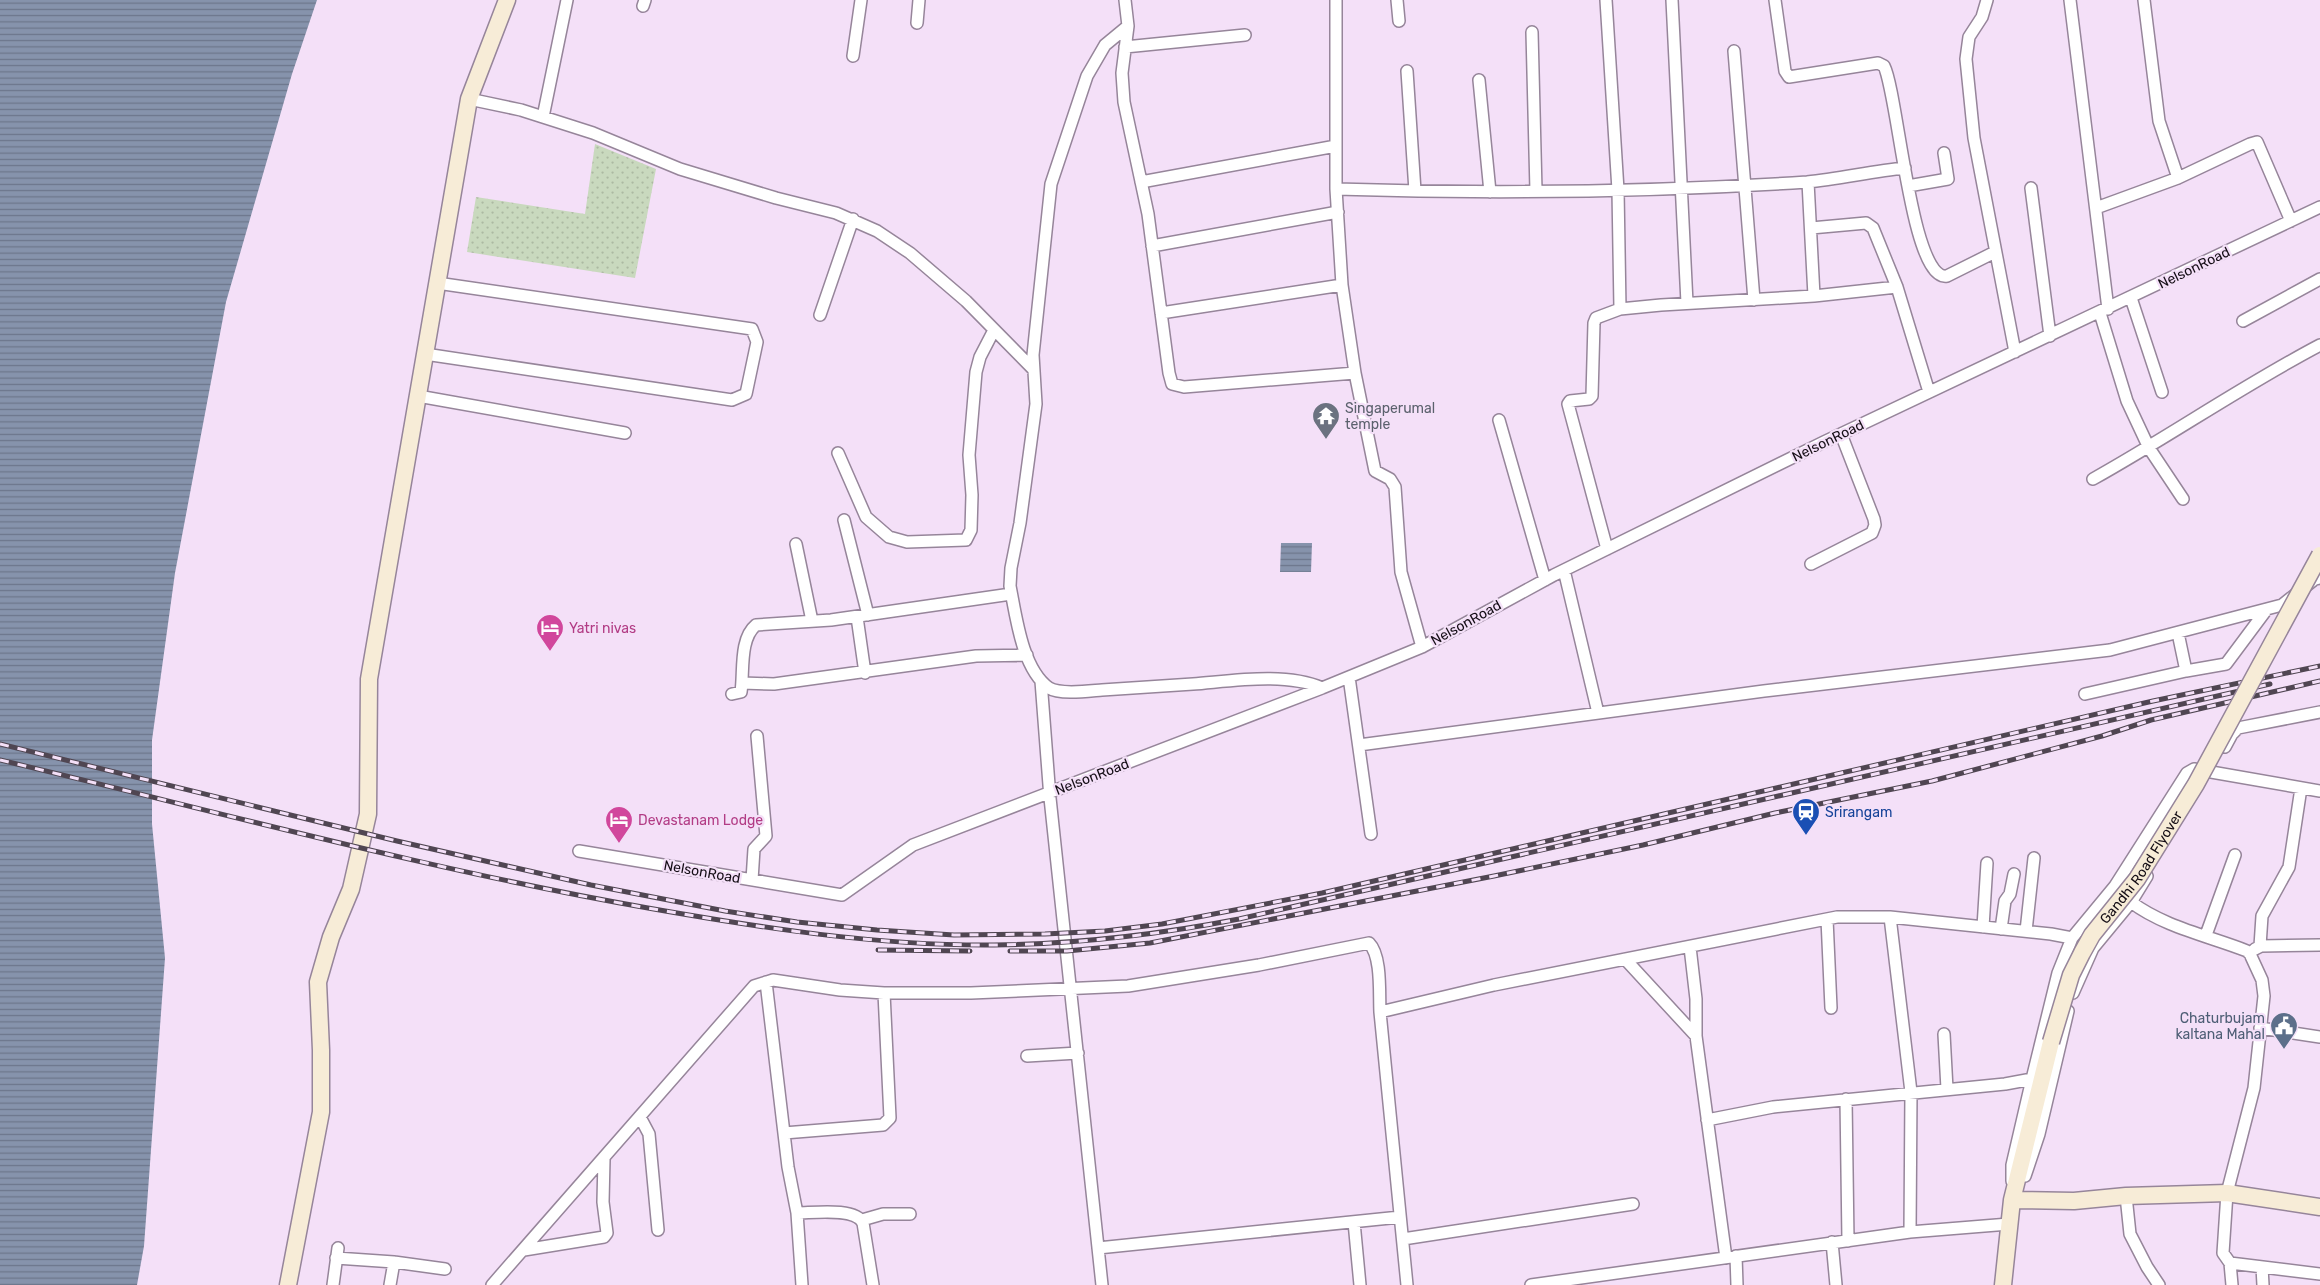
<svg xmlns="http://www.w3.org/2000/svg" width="2320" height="1285" font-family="Rubik,sans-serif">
  <defs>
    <pattern id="grass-dots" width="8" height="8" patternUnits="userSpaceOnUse" patternTransform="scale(1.25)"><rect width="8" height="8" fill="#c9d9be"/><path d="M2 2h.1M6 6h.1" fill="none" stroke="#acb9a2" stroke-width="1.8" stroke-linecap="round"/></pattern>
    <pattern id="water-rules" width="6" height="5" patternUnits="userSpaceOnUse" patternTransform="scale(1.25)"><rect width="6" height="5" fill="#8693ac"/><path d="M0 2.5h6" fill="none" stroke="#6c768b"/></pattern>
  </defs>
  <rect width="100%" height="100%" fill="#f4e0f8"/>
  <path fill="url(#grass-dots)" d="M595,144L656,169L635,278L467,252L476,197L585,214Z"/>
  <path fill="url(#water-rules)" d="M0,0H317L292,74L226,302L175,573L152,740V824L165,958L144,1246L137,1285H0Z
    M1281,543H1312L1311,572H1280Z"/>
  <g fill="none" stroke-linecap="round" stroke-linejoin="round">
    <defs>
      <path id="street" d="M1125,0L1128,26L1105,45L1087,76L1051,184L1033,355L1036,404L1020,523L1011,568L1010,586C1016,616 1022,669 1049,688C1060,695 1089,691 1102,690C1132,688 1163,686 1193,684C1232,681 1286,672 1322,688
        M1336,0V189C1493,194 1650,192 1807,182C1840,179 1872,171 1905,168
        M1397,0L1399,21
        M1606,0L1618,190L1620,309
        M1672,0L1687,303
        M1775,0L1785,71L1789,77L1878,63L1884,66C1898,93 1911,282 1947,276L1995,252
        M1987,0L1982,17L1969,37L1966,59L1974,138L2015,352
        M2070,0L2108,309
        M2144,0L2159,121L2178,178
        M643,6L645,0
        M917,23L919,0
        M1128,26L1122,73L1124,102L1148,214L1169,373L1172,384L1184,387L1355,373L1342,285L1336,189
        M1532,32L1536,191
        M1125,47L1245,35
        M1734,51L1754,300
        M853,56L861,0
        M1407,71L1415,191
        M1479,80L1490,192
        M469,99L521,110L593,133L680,169L776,198L836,213L877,231L910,253L966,301L1033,369
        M543,117L567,0
        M1141,182L1336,146
        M1908,186L1948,179L1944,153
        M2031,188L2050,336
        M2096,208L2178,178L2250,144L2257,142L2291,221
        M1811,228L1866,223L1873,228L1897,287L1929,392
        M1152,246L1338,212
        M1814,296L1897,287
        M2131,298L2162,392
        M1161,313L1342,285
        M2100,313L2127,401L2149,448L2183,499
        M820,315L853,219
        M2243,321L2320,279
        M425,354L732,400L746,394L757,342L752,329L437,283
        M1355,373L1375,471L1390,479L1395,487L1401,572L1422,647
        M418,396L625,433
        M1499,420L1545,580
        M838,453L866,517L889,537L907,542L966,540L971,530L972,495L969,455L976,372L980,357L994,330
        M2093,479C2170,436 2242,386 2320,345
        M844,520L868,615
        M796,544L812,621
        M1607,549L1568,404L1570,401L1589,399L1592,396L1594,323L1596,318L1620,309L1661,305L1814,296L1808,182
        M1811,564L1872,533L1875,525L1874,519L1841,434
        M1564,570L1598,713
        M857,617L865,673
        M2178,633L2186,671
        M1349,677L1371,834
        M1041,681L1050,798L1102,1285
        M742,683L774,684L976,656L1027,655
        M732,694L741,692C744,672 739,639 756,625L831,620L1011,594
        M2085,694L2186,671L2226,664L2267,609
        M1359,745L1764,691L2110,650L2282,605L2315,579L2320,578
        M2225,747L2232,734L2238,728L2320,712
        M579,851L842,895L913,845L1322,688L1422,647L1554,575L1824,442L2320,207
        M752,880L754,849L766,836L757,736
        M2131,902C2164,927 2209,936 2247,951L2250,954L2262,980L2264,996L2254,1088L2227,1193L2223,1253L2230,1263L2320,1274
        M1890,917L1911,1092L1910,1232
        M1827,919L1831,1008
        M1983,927L1987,863
        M2001,929L2005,901L2010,894L2014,874
        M2026,931L2034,858
        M2206,935L2235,855
        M2260,946L2262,916L2289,867L2301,788
        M1690,947L1696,999V1036
        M2255,949L2261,946L2320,945
        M1625,959L1696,1036L1726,1258
        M766,982L788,1167L797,1213C813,1213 855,1207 863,1223L873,1285
        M2073,993L2093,948L2131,902L2147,876
        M1380,1012L1494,985L1837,917H1890L2051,934L2072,938
        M2260,1028L2320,1037
        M1944,1034L1947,1089
        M1027,1056L1078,1053
        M1846,1099L1848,1241
        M640,1117L649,1134L658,1230
        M1707,1120L1773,1107L2005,1084L2032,1079
        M784,1133L883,1125L890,1118L884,993
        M2025,1176L2039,1134L2068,1011
        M2012,1181V1165L2032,1079L2058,973L2072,938L2115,886L2187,773L2194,769L2320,791
        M2126,1196L2130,1234L2147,1267L2159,1285
        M797,1213L802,1285
        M862,1220L883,1214H910
        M1354,1222L1360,1285
        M1403,1239L1633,1204
        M1832,1242L1836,1285
        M1098,1248L1400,1217
        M524,1250L604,1237L607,1233L603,1202L604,1159
        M1736,1256L1737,1285
        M336,1258L394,1262L445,1269
        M2230,1263L2232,1285
        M2262,1267L2263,1285
        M333,1285L338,1248
        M390,1285L394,1262
        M492,1285L754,986L773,980L840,990L884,993H971L1128,986L1259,965L1369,943C1382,956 1379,994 1380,1012L1407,1285
        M1531,1285L1910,1232L2009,1224"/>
      <path id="secondary" d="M2012,1200L2074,1201L2126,1196L2227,1193L2320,1207
        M288,1285L321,1112V1050L318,982L331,937L351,889L368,814L369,679L469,99L507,0
        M2003,1285L2012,1200L2051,1042"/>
    </defs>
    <use href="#street" stroke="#96859a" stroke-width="14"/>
    <use href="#secondary" stroke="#96859a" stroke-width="19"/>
    <use href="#street" stroke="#fff" stroke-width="11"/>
    <use href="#secondary" stroke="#f7ecd7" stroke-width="16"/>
    <defs>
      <path id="rail" d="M0,744L397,841L591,885L725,911L797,922L877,930L954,935L1045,934L1105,931L1162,924L1322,893L2153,701L2320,666
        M0,760C215,811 430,870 648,908C762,928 878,946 994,945C1079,944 1156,935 1239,919L2270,684
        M878,950L970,951
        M1010,951H1067L1150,943L1494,876L1643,845L1775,813L1932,781L2102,736L2151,720L2320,681"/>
    </defs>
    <use href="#rail" stroke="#504652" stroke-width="5"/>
    <use href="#rail" stroke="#f4e0f8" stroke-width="3" stroke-dasharray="9" stroke-linecap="butt"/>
    <defs>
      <g id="secondary-bridge">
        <path id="s1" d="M2051,1042L2071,975L2082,953L2092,935L2137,879L2196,784L2320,555"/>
      </g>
    </defs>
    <use href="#secondary-bridge" stroke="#96859a" stroke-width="19" stroke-linecap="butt"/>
    <use href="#secondary-bridge" stroke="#f7ecd7" stroke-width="16"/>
  </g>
  <defs>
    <symbol id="temple-pin" viewBox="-11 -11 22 30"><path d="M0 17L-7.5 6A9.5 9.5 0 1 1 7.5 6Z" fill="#6b7280" stroke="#f4e0f8"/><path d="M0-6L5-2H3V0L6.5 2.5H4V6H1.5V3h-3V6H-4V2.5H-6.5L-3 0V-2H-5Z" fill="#fff"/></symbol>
    <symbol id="hotel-pin" viewBox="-11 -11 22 30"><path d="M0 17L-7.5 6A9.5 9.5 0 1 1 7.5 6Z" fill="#d1479c" stroke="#f4e0f8"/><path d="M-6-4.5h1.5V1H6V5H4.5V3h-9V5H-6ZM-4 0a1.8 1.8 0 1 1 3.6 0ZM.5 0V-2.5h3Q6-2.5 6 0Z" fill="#fff"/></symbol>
    <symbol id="station-pin" viewBox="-11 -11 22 30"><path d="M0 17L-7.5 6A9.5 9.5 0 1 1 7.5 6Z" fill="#1a4fb4" stroke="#f4e0f8"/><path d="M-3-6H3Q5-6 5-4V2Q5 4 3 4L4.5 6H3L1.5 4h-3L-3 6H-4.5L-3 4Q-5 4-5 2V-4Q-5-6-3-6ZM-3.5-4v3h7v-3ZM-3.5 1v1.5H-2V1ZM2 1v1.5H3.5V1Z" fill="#fff"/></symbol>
    <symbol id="civic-pin" viewBox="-11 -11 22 30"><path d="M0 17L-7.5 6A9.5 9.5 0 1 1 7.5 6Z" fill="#5c6f8a" stroke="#f4e0f8"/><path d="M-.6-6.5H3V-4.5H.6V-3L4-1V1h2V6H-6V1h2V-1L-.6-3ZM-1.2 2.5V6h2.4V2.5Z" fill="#fff"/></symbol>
  </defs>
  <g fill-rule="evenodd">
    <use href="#temple-pin" x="1310" y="400" width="32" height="43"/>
    <use href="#hotel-pin" x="534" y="612" width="32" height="43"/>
    <use href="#station-pin" x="1790" y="796" width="32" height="43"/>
    <use href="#hotel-pin" x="603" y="804" width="32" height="43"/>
    <use href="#civic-pin" x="2268" y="1010" width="32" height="43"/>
  </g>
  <g text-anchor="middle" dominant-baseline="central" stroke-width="4.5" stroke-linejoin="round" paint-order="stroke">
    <g font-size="14" fill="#140d15" stroke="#f4e0f8">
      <text transform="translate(2194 268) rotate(-26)">NelsonRoad</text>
      <text transform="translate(1828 441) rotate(-26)">NelsonRoad</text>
      <text transform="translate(1466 623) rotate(-29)">NelsonRoad</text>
      <text transform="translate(1092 777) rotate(-21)">NelsonRoad</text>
      <text stroke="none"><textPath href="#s1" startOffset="199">Gandhi Road Flyover</textPath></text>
      <text transform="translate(702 872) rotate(10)">NelsonRoad</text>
    </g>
    <g font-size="14" fill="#5b616d" stroke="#f4e0f8" text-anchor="start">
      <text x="1345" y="408">Singaperumal<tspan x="1345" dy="16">temple</tspan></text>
    </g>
    <g font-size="14" fill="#b23c85" stroke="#f4e0f8" text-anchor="start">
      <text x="569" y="628">Yatri nivas</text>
      <text x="638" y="820">Devastanam Lodge</text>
    </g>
    <g font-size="14" fill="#164399" stroke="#f4e0f8" text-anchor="start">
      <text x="1825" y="812">Srirangam</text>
    </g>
    <g font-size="14" fill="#4e5e75" stroke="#f4e0f8" text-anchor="end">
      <text x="2265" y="1018">Chaturbujam<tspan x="2265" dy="16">kaltana Mahal</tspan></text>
    </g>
  </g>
</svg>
